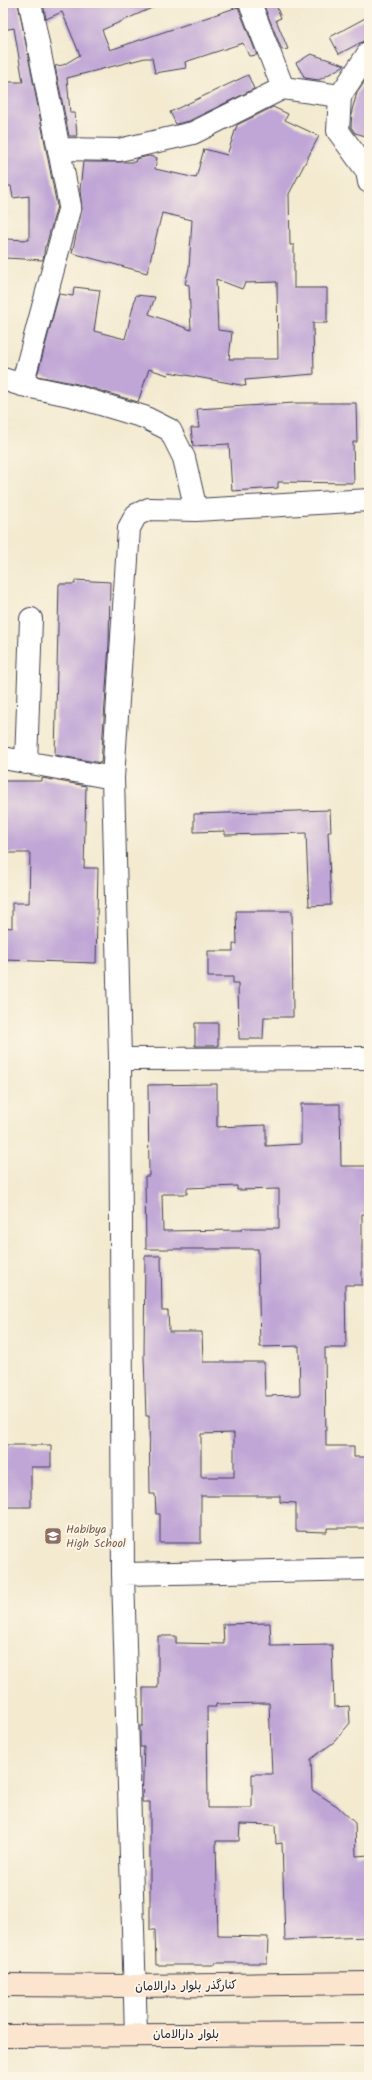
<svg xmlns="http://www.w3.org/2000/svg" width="372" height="2080" font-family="Kalam,'Playpen Sans Arabic',sans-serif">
  <rect width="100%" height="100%" fill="#fcf5e5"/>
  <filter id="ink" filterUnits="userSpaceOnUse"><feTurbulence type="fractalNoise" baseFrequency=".025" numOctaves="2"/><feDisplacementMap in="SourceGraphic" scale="8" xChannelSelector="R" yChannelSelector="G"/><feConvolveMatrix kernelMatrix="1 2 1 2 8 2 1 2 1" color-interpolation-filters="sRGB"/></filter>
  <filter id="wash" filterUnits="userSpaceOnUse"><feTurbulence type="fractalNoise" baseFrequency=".012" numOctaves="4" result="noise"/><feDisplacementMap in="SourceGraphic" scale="16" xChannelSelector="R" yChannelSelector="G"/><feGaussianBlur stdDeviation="0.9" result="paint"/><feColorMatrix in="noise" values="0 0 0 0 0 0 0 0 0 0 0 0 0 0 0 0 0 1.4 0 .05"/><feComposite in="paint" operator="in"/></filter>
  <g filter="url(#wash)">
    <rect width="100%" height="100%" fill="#f3ead0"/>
    <g id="blocks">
      <path fill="#c0a6d6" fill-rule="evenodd" d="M3,3H18L57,206L46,246H45L43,260L5,258V239L29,240V196L13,198L11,186H3V82H23L14,28L3,30Z
        M43,3H163L102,30L110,50L238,7L257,55L249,56L243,43L185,62L186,68L155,73L152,58H145L67,78L70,113H75L77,136H69L55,66L63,65L80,55L62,12L46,19Z
        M271,3H275L281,18L276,20L288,49L282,50L264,6Z
        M369,16V38L339,54L330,37Z
        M311,54L345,65L319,80L305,78L296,63Z
        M248,75L254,89L189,121L176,124L170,112Z
        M369,75V137L355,133L351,127L352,110L357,93Z
        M273,107L288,114L285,120L319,136L289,194L290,245H294V288H327V323H313L314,374L245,380L246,386L169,372L168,375L149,369L138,402L78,384L37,376L59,294L73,296L74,287L100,290L94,331L125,339L136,295L155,297L149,314L191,330L189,285L185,284L189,268L192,220L162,213L147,273L72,253L82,209L80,190L83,162H135L136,159L149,156L157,158L155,169L196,178L204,149L227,155L237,125ZM216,279L242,289L245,283L277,282L278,359H229L232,332L218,330Z
        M295,403H356L357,442H353L354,483L278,482V488L232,491L229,444L193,446L191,428H199L197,409Z
        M75,580L110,582L109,644L101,763L55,755L59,584H75Z
        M42,778L86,786L84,868H98L96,963L3,960V927L12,928V903H29L30,853H3V781H42Z
        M330,810L331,832H328L331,905L309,906L306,833L225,835V831L194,832V814Z
        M236,911H292L293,1017H264L263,1039H239L238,983H233V977H208V951H233V944H237Z
        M195,1023H218V1046H195Z
        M217,1084V1127L266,1125V1146L301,1144V1104H340L341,1166H368V1214H362V1285H345L346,1348H325L326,1446H354V1457H369V1528H327V1532L296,1531V1503L280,1502V1496H201V1543H160V1514H156L155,1494H150L149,1416H146L144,1356L145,1256H161L162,1311H168L169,1332H202L203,1362H264L265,1396L300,1395L299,1346L260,1347L258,1249H146L145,1176H149L148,1085ZM237,1186V1190L279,1189V1228H242V1230L163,1231L162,1194H187V1188ZM234,1433V1477H201V1434Z
        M3,1445H51V1467H31V1507H3Z
        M270,1623L271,1646L332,1645L334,1707L349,1706L350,1723L334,1742L311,1759L312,1790L337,1806L355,1823L356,1856L369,1855V1937L285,1940L282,1843L276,1844L275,1825L240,1824L239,1841H216L218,1936L268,1937L267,1963H215V1965H156L155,1930H150V1802H142L144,1747H140V1726H143V1688H158V1636H176V1643L224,1644L223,1624ZM269,1703L272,1774H252V1808H208L207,1707H216V1704Z"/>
    </g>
  </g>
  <g filter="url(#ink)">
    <use href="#blocks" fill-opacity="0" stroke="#414051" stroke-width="1"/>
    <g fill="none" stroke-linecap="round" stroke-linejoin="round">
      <defs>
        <path id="street" d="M250,3L283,88
          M369,52L340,96L338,131L367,171L369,182
          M59,149L119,150L193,133L283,88L340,96
          M3,379L22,385L74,396L144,417L170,430L184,458L196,510
          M22,385L70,206L30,3
          M3,758L113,778
          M26,763L31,619
          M120,1059L369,1058
          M123,1574L369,1569
          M136,2035L123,1574L120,1059L113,778L129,528L136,515L149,509L196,510L369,500"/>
        <path id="secondary" d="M3,1985L134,1986L369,1983
          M3,2036L369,2034"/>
      </defs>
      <use href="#street" stroke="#414051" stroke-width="24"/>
      <use href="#secondary" stroke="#414051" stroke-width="24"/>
      <use href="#street" stroke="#fff" stroke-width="22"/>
      <use href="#secondary" stroke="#fbe5cf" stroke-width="22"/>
    </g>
  </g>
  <defs>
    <symbol id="school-square" viewBox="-11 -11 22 22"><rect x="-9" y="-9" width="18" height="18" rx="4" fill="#8d6e63" stroke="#fcf5e5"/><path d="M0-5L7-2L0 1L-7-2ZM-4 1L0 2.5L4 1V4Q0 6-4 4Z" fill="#fff"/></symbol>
  </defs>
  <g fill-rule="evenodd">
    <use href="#school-square" x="43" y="1526" width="20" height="20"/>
  </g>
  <g text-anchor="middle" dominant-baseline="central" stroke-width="4" stroke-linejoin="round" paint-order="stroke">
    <g font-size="12" fill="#785e54" stroke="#fcf5e5" text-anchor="start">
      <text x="66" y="1529">Habibya<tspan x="66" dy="14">High School</tspan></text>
    </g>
    <g font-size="12" fill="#22223b" stroke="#fcf5e5">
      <text transform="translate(186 1986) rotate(-1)">کنارگذر بلوار دارالامان</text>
      <text x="186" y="2034">بلوار دارالامان</text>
    </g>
  </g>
  <rect width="372" height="2080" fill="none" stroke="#fcf5e5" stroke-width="16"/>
</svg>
